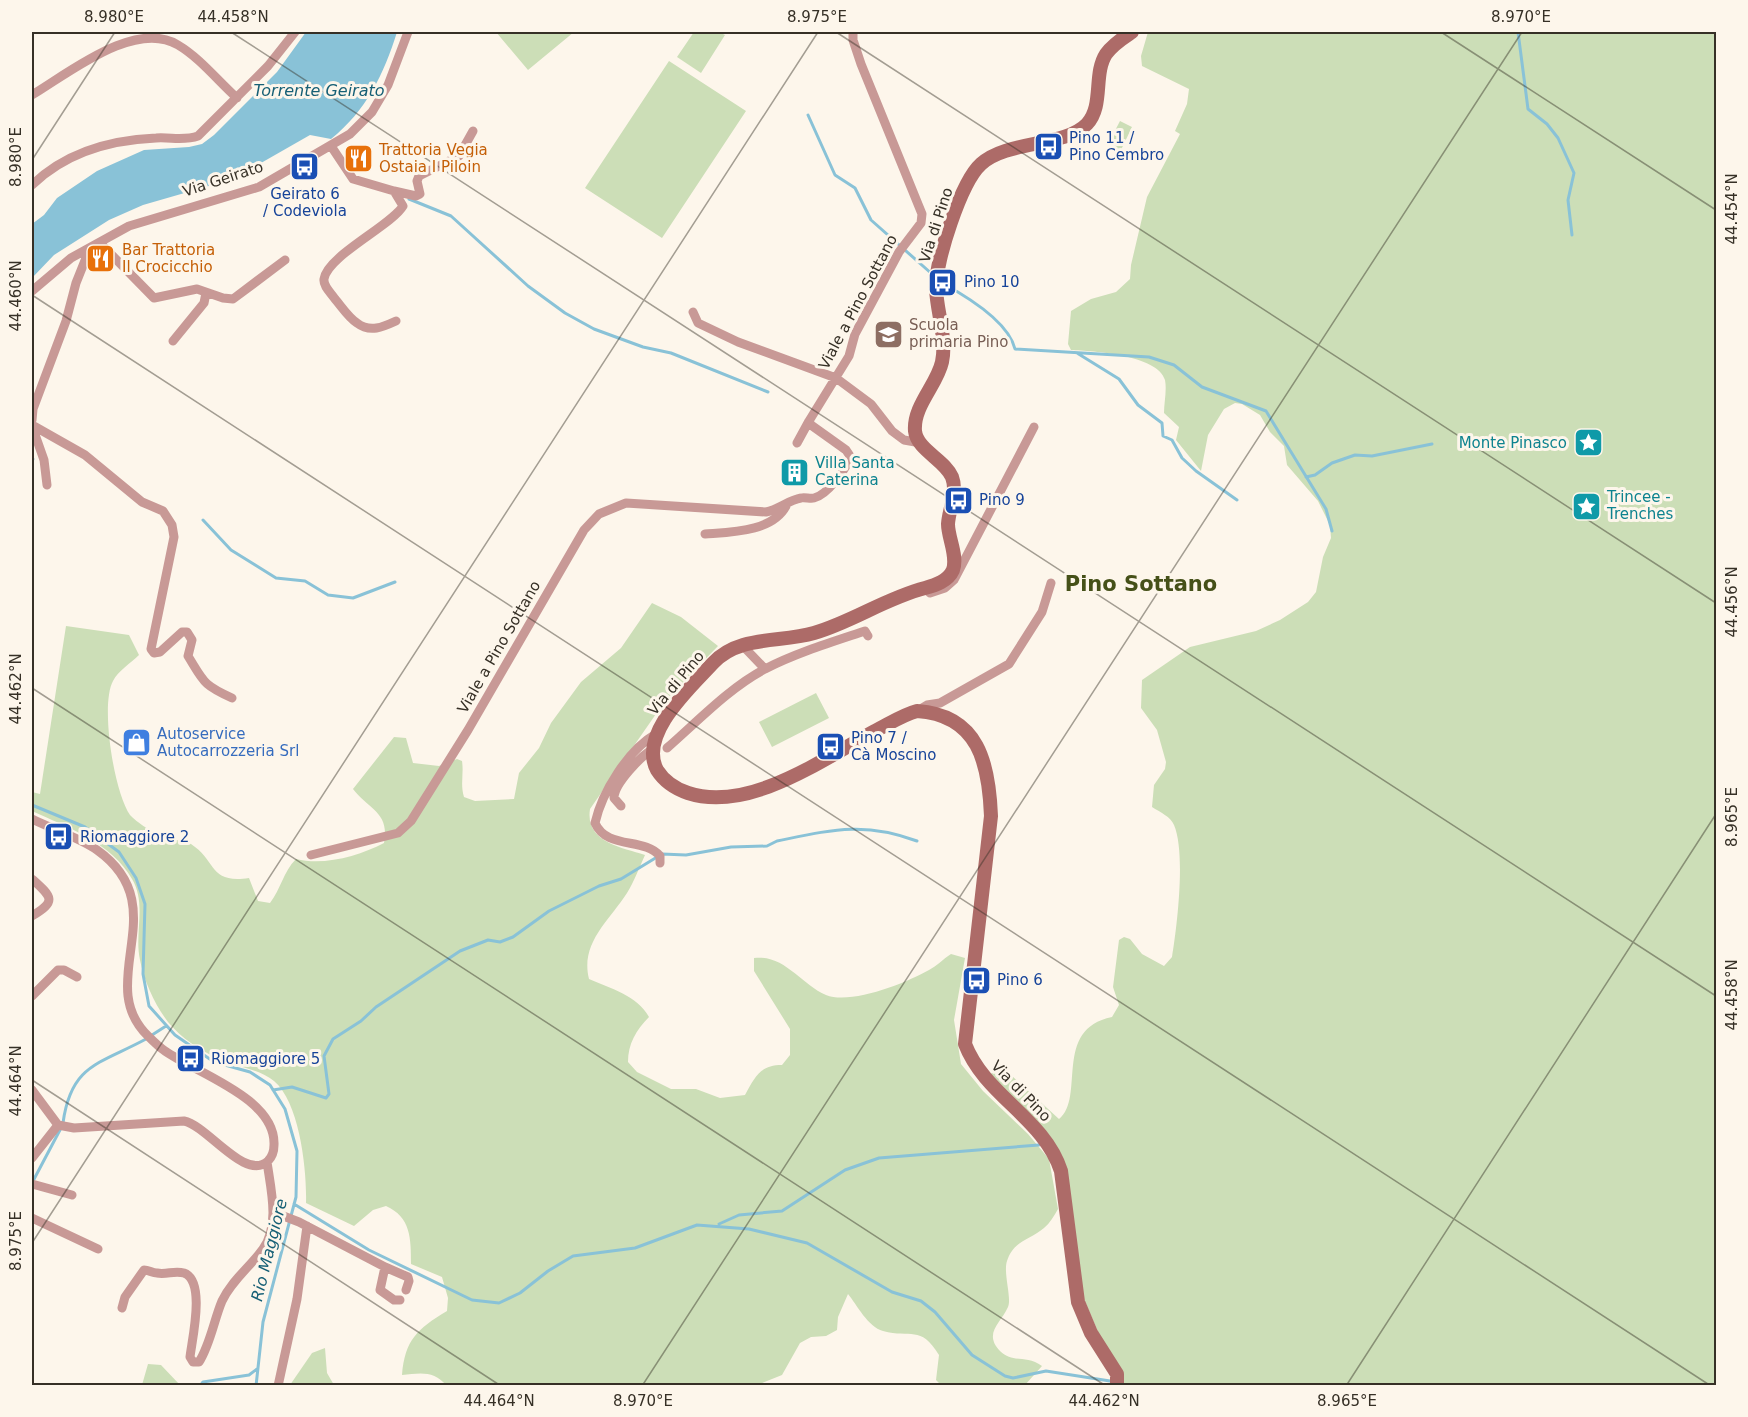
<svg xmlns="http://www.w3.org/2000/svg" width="1748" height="1417" font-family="'DejaVu Sans',sans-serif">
  <rect width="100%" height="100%" fill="#fdf6eb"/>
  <path fill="#ccdeb7" d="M496,32H574L528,70Z
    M694,32H719L725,35L701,73L677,57Z
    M1148,32H1716V1385H1121L1083,1297L1056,1146L1047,1132L987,1075L1000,1070L1012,1076L1059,1119C1086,1098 1052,1029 1112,1017L1119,1005L1113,987L1119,940L1124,937L1130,939L1142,954L1164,966L1172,957C1177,927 1186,853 1174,825C1171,817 1160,812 1152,807L1154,785L1165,769L1166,762L1157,730L1141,708L1142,680L1190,647L1256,631L1280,620L1308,602L1316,592L1323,557L1331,538L1330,525L1318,501L1287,465L1284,446L1270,432L1260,415L1242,404L1235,403L1224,409L1208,435L1201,471L1176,440L1179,427L1164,413C1164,403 1167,390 1165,380C1158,355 1093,351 1071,350L1068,344L1071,311L1091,299L1116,292L1130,279L1131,265L1147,197L1180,134L1175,131L1187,104L1189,89L1142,66L1141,56Z
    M669,61L746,111L662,238L585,188Z
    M1120,121L1132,127L1120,152L1107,146Z
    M652,603L681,617L718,646L665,701L590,809C585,842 620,847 645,855C639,868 634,882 627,893C609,921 580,943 589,979C611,989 637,995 649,1017C636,1030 628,1044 628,1062L637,1072L671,1089H696L720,1098L745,1095C755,1077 760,1065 782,1065L790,1055V1029L754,971V958C784,954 801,984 826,995C851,1005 906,983 929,970C937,966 943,959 951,954L965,958L954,1020L961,1064L983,1091L1028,1134L1049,1159L1058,1209C1054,1216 1050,1223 1044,1228C1030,1240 1014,1240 1007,1261C1003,1273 1012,1298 1008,1307C1001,1323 983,1333 1000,1351C1013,1364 1026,1354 1042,1366L1025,1385H941L936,1380L939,1355C920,1324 911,1339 883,1331C868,1327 857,1305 848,1294L838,1317L837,1330L826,1336L811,1337L800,1343L782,1375L757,1385L447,1386C434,1370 420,1373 402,1375C405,1340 417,1329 447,1311L448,1298L442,1277L411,1264C411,1239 411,1217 386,1206L373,1210L354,1226L306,1203C307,1171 300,1103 274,1081C259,1069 237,1067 219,1059C201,1051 181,1038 168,1022C155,1005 144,981 140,960C134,933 147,904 132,879C112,843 67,827 32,811V792L40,794L66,626L129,635L139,655C131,663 118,671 113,681C100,705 114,792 130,815C136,822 155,834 164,837C173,840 183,840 191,844C217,861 209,884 249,878L258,901L270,903C281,889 283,872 296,859C324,866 359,856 384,843C390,812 369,810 353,789L394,737L406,738L413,763L439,766L457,759L462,761C464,774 460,784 464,797L475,801L514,799L519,773L539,748L551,723L581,682L621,648Z
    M816,693L829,718L772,747L759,722Z
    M325,1348L327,1373L334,1385H290L312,1353Z
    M148,1364L161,1365L180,1385H142Z"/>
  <path fill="#89c2d7" d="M306,32H397C384,74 366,111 331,139L310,135L233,179L143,205L109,220L54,255L32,278V224L44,215L57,198L97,171L144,150L189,147L202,144L214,135L277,72Z"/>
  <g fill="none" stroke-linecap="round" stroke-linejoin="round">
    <path stroke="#89c2d7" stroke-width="3" d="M1518,32L1528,109L1547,124L1558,138L1574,173L1568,200L1572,235
      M808,115L835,175L855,188L871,220L932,274
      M409,199L451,216L528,286L565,313L594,329L643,347L671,353L768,392
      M942,283C966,296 1008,321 1015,349L1149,357L1174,365L1202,387L1266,411L1326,509L1332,531
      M1077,353L1119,379L1138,405L1162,423L1163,436L1172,440L1182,458L1196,471L1237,500
      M32,459H33
      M1306,477L1315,475L1332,463L1355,455L1372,456L1432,444
      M32,509V554
      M203,520L231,550L276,578L305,581L328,595L353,598L395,582
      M32,805L85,827L119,852L136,878L145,904L143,974L149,1006L175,1035L214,1062L250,1072L270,1085L285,1109L297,1151L296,1197L263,1322L256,1386
      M152,1035L166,1026
      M273,1090L292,1087L326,1098L329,1094L324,1056L333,1039L361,1021L376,1007L460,951L488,940L500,942L513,937L549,911L599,886L621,879L662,854L686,855L731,847L767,846L777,841C831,830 864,821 917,841
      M63,1123C71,1064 100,1064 146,1039
      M32,1183L61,1128
      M294,1204L369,1250L472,1300L499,1303L520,1293L548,1271L573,1256L635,1248L697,1225L749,1229L807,1243L892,1292L921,1301L935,1312L972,1355L1005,1376L1013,1378L1046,1371L1110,1381
      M719,1224L739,1215L782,1211L845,1170L879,1158L1039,1145
      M1127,1385L1128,1386
      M200,1386L203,1382L249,1375L257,1369"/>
    <path stroke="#c89996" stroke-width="9" d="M32,95C69,73 135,19 178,45C200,58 218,81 237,98
      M331,146L353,179L394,191L403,206C392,225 327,256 324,279C323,286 331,293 335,299C342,307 348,317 357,323C370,333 383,327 396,321
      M32,185C65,153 110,140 156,138C171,137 184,141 198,136L268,66L295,32
      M394,191L416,196L420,194L417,181L419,176L459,156L473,131
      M100,243L154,298L197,289L223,298L233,299L285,260
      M32,291L71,258L129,226L259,187L350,134L372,112L388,85L408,32
      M693,312L698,323L738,342L836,378L871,404L892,431L904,440L921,443
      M173,341L204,303L206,293
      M32,420L33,409L66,321L76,283L90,248
      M32,425L85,455L142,502L163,511L172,525L174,537L151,649L154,653L160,652L182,632H187L192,640L188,656C204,682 203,685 232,698
      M32,426L44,460L47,485
      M797,443L809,421
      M705,534C731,532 772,532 786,506
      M925,588L930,593L945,588L954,580L1034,427
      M742,645L765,669
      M917,711L927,705L940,703L1009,664L1042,612L1051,583
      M656,734C628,750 602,792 595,823C607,850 644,837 660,856V863
      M667,748C698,721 729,688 765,669C796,653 832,642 865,631L868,636
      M621,806L614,798C614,784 641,756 653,749
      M32,819C52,829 78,837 97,850C177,907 92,982 148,1036C153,1041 159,1047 165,1051C196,1073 276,1098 274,1145C274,1150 272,1157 268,1161C245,1182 208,1126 184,1121L74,1128L58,1125L32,1090
      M311,855L398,833L411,821L468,730L584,530L599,514L626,503L766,512C779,509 789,500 801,498C805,497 810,499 814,498C827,495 847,469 850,456L846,450L811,425L809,421L849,356L855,334L899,252L921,223L922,214L861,64L853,40V32
      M32,879C52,897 57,901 32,916
      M32,996L58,970H64L77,977
      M32,1158L58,1125
      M32,1184L72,1195
      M273,1212L299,1222L385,1267L380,1290L394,1300H400
      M32,1218L98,1249
      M385,1267L408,1277L409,1281L406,1290
      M122,1308L125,1297L144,1270C149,1270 152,1273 157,1273C167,1275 174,1270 184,1273C206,1281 192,1339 190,1357L193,1362H199C210,1345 214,1320 222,1301C232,1280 250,1267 263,1249C280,1225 271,1190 267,1162
      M278,1386L297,1299L307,1226"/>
    <path stroke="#ad6b68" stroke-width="14" d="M1117,1386V1374L1091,1333L1078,1302L1061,1171C1044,1118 985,1096 965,1044L991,816C989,764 979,715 917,711C902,715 889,724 875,731C823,759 749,813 688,793C676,789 664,781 657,770C638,734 691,687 713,663C739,635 780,643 814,633C852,622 886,598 925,588C936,585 948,581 953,570C958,556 948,538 948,524C949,508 958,493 952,477C945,460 917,450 915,431C913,406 937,385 942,362C947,339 937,312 936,289C935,262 961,182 981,164C1007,140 1065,147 1087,124C1104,106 1093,74 1106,54C1113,44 1123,38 1132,32"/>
  </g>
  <path fill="none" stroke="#363026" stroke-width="1.5" stroke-opacity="0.45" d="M231,32L1716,996M836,32L1716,603M1441,32L1716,210M32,160L115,32M32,295L1711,1386M32,688L1106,1386M32,1080L501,1386M32,1243L818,32M642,1386L1522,32M1346,1386L1716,814"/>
  <defs>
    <symbol id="bus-square" viewBox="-11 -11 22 22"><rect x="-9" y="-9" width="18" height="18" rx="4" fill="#1a4fb4" stroke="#fdf6eb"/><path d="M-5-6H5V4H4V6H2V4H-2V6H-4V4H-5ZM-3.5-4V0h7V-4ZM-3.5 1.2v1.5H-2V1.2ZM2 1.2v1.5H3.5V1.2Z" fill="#fff"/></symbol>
    <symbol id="restaurant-square" viewBox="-11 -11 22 22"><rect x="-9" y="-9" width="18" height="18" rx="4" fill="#e8710a" stroke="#fdf6eb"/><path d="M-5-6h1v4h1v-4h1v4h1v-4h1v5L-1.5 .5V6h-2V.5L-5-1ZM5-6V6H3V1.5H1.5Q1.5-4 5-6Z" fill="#fff"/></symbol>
    <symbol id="school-square" viewBox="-11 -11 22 22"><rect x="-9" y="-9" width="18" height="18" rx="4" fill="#8d6e63" stroke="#fdf6eb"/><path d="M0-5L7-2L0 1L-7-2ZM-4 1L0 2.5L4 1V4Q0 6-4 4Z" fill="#fff"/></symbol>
    <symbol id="sight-square" viewBox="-11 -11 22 22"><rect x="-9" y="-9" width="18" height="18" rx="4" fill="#0f9aa8" stroke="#fdf6eb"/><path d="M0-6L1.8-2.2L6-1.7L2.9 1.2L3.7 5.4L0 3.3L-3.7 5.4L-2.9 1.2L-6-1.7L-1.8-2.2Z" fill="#fff"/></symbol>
    <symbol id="building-square" viewBox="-11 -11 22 22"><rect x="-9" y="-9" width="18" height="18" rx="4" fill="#0f9aa8" stroke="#fdf6eb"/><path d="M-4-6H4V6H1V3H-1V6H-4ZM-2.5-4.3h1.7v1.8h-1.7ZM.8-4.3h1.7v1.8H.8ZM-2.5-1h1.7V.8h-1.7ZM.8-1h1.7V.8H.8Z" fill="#fff"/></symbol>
    <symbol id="shop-square" viewBox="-11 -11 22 22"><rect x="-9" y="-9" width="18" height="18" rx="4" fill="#3f7fe0" stroke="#fdf6eb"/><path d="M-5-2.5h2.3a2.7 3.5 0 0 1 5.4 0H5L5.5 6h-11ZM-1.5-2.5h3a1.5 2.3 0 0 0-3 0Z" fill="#fff"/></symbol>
  </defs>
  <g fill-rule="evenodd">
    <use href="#bus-square" x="1032" y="130" width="33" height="33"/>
    <use href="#restaurant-square" x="342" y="142" width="33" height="33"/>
    <use href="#bus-square" x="288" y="150" width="33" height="33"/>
    <use href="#restaurant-square" x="84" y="242" width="33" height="33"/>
    <use href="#bus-square" x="926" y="266" width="33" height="33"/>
    <use href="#school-square" x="872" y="318" width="33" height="33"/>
    <use href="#sight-square" x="1572" y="426" width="33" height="33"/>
    <use href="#building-square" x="778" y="456" width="33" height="33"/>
    <use href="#bus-square" x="942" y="484" width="33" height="33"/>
    <use href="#sight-square" x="1570" y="490" width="33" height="33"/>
    <use href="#shop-square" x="120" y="726" width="33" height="33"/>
    <use href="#bus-square" x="814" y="730" width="33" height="33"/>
    <use href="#bus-square" x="42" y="820" width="33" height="33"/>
    <use href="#bus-square" x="960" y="964" width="33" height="33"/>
    <use href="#bus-square" x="174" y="1042" width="33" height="33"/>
  </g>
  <g text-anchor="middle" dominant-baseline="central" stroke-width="6" stroke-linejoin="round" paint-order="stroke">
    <g font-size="15" fill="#164399" stroke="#fdf6eb" text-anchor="start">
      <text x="1069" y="138">Pino 11 /<tspan x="1069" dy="17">Pino Cembro</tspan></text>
      <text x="305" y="194" text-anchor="middle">Geirato 6<tspan x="305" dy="17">/ Codeviola</tspan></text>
      <text x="964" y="282">Pino 10</text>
      <text x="979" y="500">Pino 9</text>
      <text x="851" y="738">Pino 7 /<tspan x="851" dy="17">Cà Moscino</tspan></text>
      <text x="80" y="837">Riomaggiore 2</text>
      <text x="997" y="980">Pino 6</text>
      <text x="211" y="1059">Riomaggiore 5</text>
    </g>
    <g font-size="15" fill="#c56008" stroke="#fdf6eb" text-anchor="start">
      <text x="379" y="150">Trattoria Vegia<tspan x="379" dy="17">Ostaia I Piloin</tspan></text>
      <text x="122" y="250">Bar Trattoria<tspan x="122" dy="17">Il Crocicchio</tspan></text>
    </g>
    <g font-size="15" fill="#363026" stroke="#fdf6eb">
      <text transform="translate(223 179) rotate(-18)">Via Geirato</text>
      <text transform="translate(936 225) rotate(-72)">Via di Pino</text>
      <text transform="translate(858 302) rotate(-62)">Viale a Pino Sottano</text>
      <text transform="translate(499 647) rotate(-60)">Viale a Pino Sottano</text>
      <text transform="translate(676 683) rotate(-50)">Via di Pino</text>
      <text transform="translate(1021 1091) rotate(46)">Via di Pino</text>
    </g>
    <g font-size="15" fill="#785e54" stroke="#fdf6eb" text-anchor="start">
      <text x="909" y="325">Scuola<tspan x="909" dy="17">primaria Pino</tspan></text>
    </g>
    <g font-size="15" fill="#0d838f" stroke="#fdf6eb" text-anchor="start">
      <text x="1567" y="443" text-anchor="end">Monte Pinasco</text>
      <text x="815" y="463">Villa Santa<tspan x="815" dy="17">Caterina</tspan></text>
      <text x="1607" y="497">Trincee -<tspan x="1607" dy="17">Trenches</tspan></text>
    </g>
    <g font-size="15" fill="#366cbe" stroke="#fdf6eb" text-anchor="start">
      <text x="157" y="734">Autoservice<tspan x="157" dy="17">Autocarrozzeria Srl</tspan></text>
    </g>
    <g font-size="16" font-style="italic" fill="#165f75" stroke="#fdf6eb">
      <text x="319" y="90">Torrente Geirato</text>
      <text transform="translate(269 1250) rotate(-76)">Rio Maggiore</text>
    </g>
    <g font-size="21" font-weight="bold" fill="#455018" stroke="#fdf6eb">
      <text x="1141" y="584">Pino Sottano</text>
    </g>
  </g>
  <rect width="1748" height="1417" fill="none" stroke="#fdf6eb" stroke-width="66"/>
  <rect x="33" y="33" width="1682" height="1351" fill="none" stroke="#363026" stroke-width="2"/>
  <g font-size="15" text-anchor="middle" fill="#363026">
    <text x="114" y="22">8.980°E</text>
    <text x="233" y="22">44.458°N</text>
    <text x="817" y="22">8.975°E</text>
    <text x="1521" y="22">8.970°E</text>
    <text transform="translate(16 157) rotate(-90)" y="5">8.980°E</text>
    <text transform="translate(1732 209) rotate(-90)" y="5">44.454°N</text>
    <text transform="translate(16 296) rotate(-90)" y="5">44.460°N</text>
    <text transform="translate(1732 602) rotate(-90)" y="5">44.456°N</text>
    <text transform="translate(16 689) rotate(-90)" y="5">44.462°N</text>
    <text transform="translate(1732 817) rotate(-90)" y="5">8.965°E</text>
    <text transform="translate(1732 995) rotate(-90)" y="5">44.458°N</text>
    <text transform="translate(16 1081) rotate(-90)" y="5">44.464°N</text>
    <text transform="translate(16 1241) rotate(-90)" y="5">8.975°E</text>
    <text x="499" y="1406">44.464°N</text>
    <text x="643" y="1406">8.970°E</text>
    <text x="1104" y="1406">44.462°N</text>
    <text x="1347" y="1406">8.965°E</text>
  </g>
</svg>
